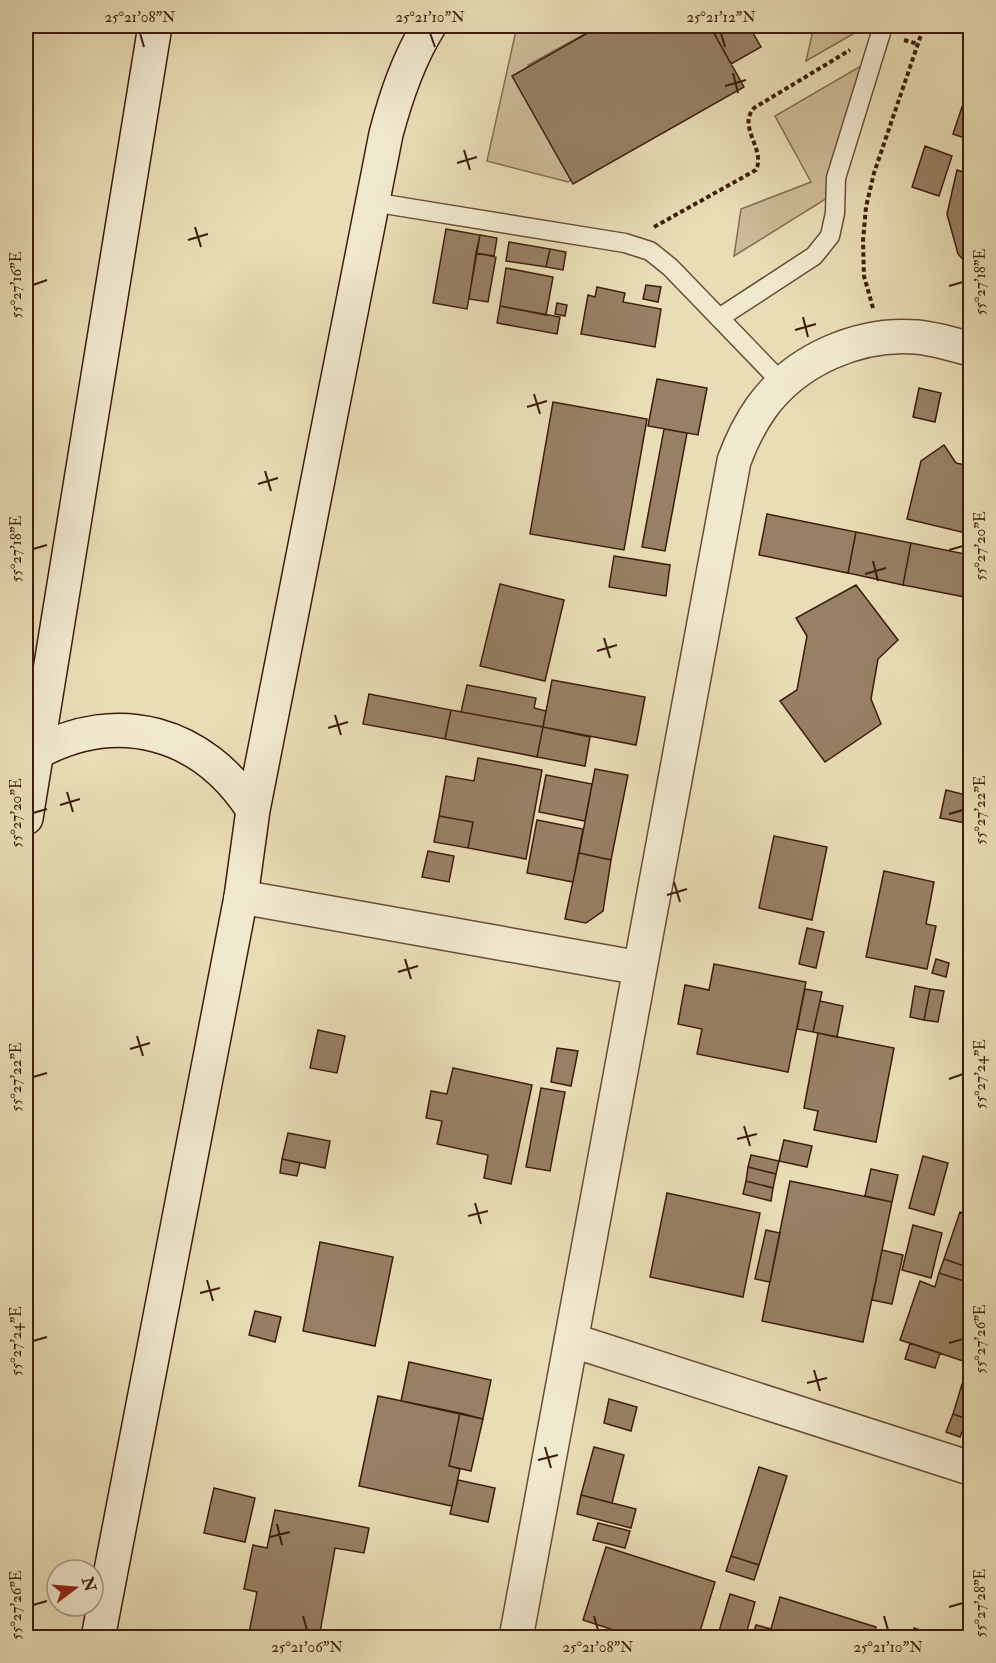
<svg xmlns="http://www.w3.org/2000/svg" width="996" height="1663" font-family="'IM FELL Double Pica',serif">
  <rect width="100%" height="100%" fill="#e9ddb5"/>
  <filter id="stains"><feTurbulence type="fractalNoise" baseFrequency=".00333" numOctaves="4"/><feColorMatrix values="0 0 0 0 .2 0 0 0 0 .09 0 0 0 0 .02 0 0 0 .5 -.17"/></filter>
  <radialGradient id="worn" r=".72"><stop offset=".6" stop-color="#630" stop-opacity="0"/><stop offset="1" stop-color="#630" stop-opacity=".3"/></radialGradient>
  <path fill="#ccbc98" stroke="#856c52" stroke-width="1.5" d="M517,26H599L528,65L586,170L568,182L487,161Z
    M814,26H867L806,61Z
    M866,63L832,195L734,256L741,209L811,182L775,116Z"/>
  <path fill="#978064" stroke="#3e1c0c" stroke-width="1.5" d="M600,26H710L744,87L573,184L512,76Z
    M710,26H749L761,47L731,64Z
    M970,83V140L953,134Z
    M925,146L952,156L939,196L912,187Z
    M957,170L970,174V267L958,254L947,214Z
    M446,229L480,235L467,309L433,303Z
    M480,235L497,238L494,256L476,253Z
    M509,242L550,249L546,267L506,261Z
    M550,249L566,252L563,270L546,267Z
    M476,253L496,257L488,302L469,299Z
    M506,268L553,277L546,315L500,306Z
    M646,285L661,287L658,302L643,299Z
    M597,287L625,293L623,302L661,309L655,347L581,334L588,295L595,297Z
    M557,303L567,305L565,316L555,314Z
    M500,306L560,317L557,334L497,323Z
    M657,379L707,388L698,435L648,426Z
    M919,388L941,393L935,422L913,417Z
    M553,402L647,419L624,550L530,534Z
    M664,429L687,433L665,551L642,547Z
    M944,445L956,463L970,466V534L907,519L921,461Z
    M767,514L856,532L848,573L759,555Z
    M856,532L911,543L903,585L848,573Z
    M911,543L970,555V598L903,585Z
    M614,556L670,565L666,596L609,587Z
    M500,584L564,600L545,681L480,666Z
    M856,585L898,640L878,659L871,699L881,724L825,762L780,701L797,690L807,636L796,618Z
    M552,680L645,697L636,745L543,727Z
    M467,685L536,698L534,708L546,711L543,727L461,712Z
    M369,694L451,710L445,739L363,724Z
    M451,710L543,727L537,757L445,739Z
    M543,727L590,737L585,766L537,757Z
    M478,758L542,770L526,859L468,848L473,822L439,816L446,776L474,781Z
    M595,769L628,775L611,860L579,853Z
    M546,775L592,784L585,821L539,812Z
    M946,790L970,796V824L940,818Z
    M439,816L473,822L468,848L434,842Z
    M537,820L583,829L573,882L527,873Z
    M774,836L827,847L812,920L759,908Z
    M428,851L454,856L449,882L422,877Z
    M579,853L611,860L603,911L586,923L565,919Z
    M884,871L934,882L926,924L936,926L927,969L866,957Z
    M807,928L824,932L816,968L799,964Z
    M936,959L949,963L946,977L932,973Z
    M714,964L806,982L788,1072L697,1054L702,1029L678,1024L685,985L709,990Z
    M915,986L930,989L924,1020L910,1017Z
    M805,989L822,992L813,1032L797,1029Z
    M930,989L944,991L938,1022L924,1020Z
    M820,1001L843,1006L837,1037L813,1032Z
    M318,1030L345,1036L337,1073L310,1068Z
    M818,1033L894,1048L876,1142L814,1130L818,1111L804,1108Z
    M557,1048L578,1051L571,1086L551,1082Z
    M453,1068L532,1085L511,1184L484,1178L488,1155L437,1144L442,1121L426,1118L431,1091L447,1094Z
    M541,1088L565,1092L550,1171L526,1167Z
    M288,1133L330,1141L325,1168L282,1159Z
    M784,1140L812,1146L807,1167L779,1161Z
    M751,1155L779,1161L776,1174L748,1167Z
    M923,1156L948,1163L934,1215L909,1208Z
    M282,1159L300,1163L297,1176L280,1173Z
    M748,1167L776,1174L773,1188L746,1181Z
    M871,1169L898,1175L892,1202L865,1196Z
    M746,1181L773,1188L771,1201L743,1194Z
    M790,1181L892,1202L863,1342L762,1321Z
    M667,1193L760,1213L743,1297L650,1277Z
    M960,1212L970,1216V1268L944,1259Z
    M913,1225L942,1233L931,1278L902,1270Z
    M766,1230L780,1233L770,1282L755,1279Z
    M320,1242L393,1257L375,1346L303,1331Z
    M882,1250L903,1255L892,1304L872,1300Z
    M944,1259L970,1268V1283L939,1273Z
    M939,1273L970,1283V1358L969,1363L900,1340L920,1281L935,1287Z
    M255,1311L281,1317L275,1342L249,1335Z
    M910,1343L940,1353L935,1368L905,1359Z
    M970,1358V1420L953,1414Z
    M409,1362L491,1380L483,1419L401,1401Z
    M378,1396L460,1413L449,1466L460,1469L452,1506L359,1486Z
    M609,1399L637,1407L631,1431L604,1423Z
    M460,1413L483,1419L471,1471L449,1466Z
    M953,1414L967,1419L960,1437L946,1432Z
    M594,1447L624,1455L612,1503L581,1495Z
    M759,1467L787,1476L759,1565L731,1556Z
    M458,1480L495,1488L488,1522L450,1514Z
    M214,1488L255,1498L245,1542L204,1533Z
    M581,1495L636,1509L631,1528L577,1514Z
    M275,1510L369,1528L364,1553L335,1548L319,1638H273L249,1633L257,1592L244,1589L253,1545L267,1548Z
    M598,1523L630,1531L625,1548L593,1540Z
    M606,1547L715,1582L698,1638H638L583,1620Z
    M731,1556L759,1565L754,1580L726,1571Z
    M730,1594L755,1602L745,1638H717Z
    M780,1597L876,1627L873,1638H752L756,1625L771,1629Z
    M914,1628L945,1638H911Z"/>
  <g fill="none" stroke-linecap="round" stroke-linejoin="round">
    <defs>
      <path id="service" d="M372,202L625,243L650,251L670,267L783,384
        M719,318L814,256L830,236L835,213L836,178L883,26"/>
      <path id="minor" d="M241,897L640,968
        M571,1340L970,1468
        M516,1638L734,461C741,442 749,425 761,408C795,360 859,332 917,337C935,339 953,344 970,349"/>
      <path id="secondary" d="M36,753C118,708 203,732 253,810
        M26,818L155,26
        M98,1638L241,897L253,810L386,134C396,96 408,60 429,26"/>
    </defs>
    <use href="#service" stroke="#694c36" stroke-width="21"/>
    <use href="#minor" stroke="#694c36" stroke-width="36"/>
    <use href="#secondary" stroke="#3e1c0c" stroke-width="36"/>
    <path stroke="#3e1c0c" stroke-width="4" stroke-dasharray="4.5 3" stroke-linecap="butt" d="M904,40L918,44
      M654,227L756,170C766,149 737,127 754,108L850,50
      M873,308L864,276L863,241L866,207L874,173L924,26"/>
    <use href="#service" stroke="#f1e9cf" stroke-width="18"/>
    <use href="#minor" stroke="#f1e9cf" stroke-width="33"/>
    <use href="#secondary" stroke="#f1e9cf" stroke-width="33"/>
  </g>
  <path fill="none" stroke="#3e1c0c" stroke-width="2" d="M140,33L144,47M430,33L435,47M721,33L725,47M733,73L738,93M725,86L746,80M464,150L470,170M457,163L477,157M195,227L201,247M188,240L208,234M33,285L47,280M949,286L963,282M803,317L808,337M795,330L816,324M534,394L540,414M527,407L547,401M265,471L271,491M258,484L278,478M33,549L47,545M949,550L963,546M873,561L878,581M865,574L886,568M604,638L610,658M597,651L617,645M335,715L341,735M328,728L348,722M67,792L73,812M60,805L80,799M33,813L47,809M949,814L963,810M674,882L680,902M667,895L687,889M405,959L411,979M398,972L418,966M137,1036L143,1056M130,1049L150,1043M33,1077L47,1073M949,1079L963,1074M744,1126L750,1146M737,1139L757,1134M475,1203L481,1224M468,1216L488,1211M207,1280L213,1301M200,1293L220,1288M33,1341L47,1337M949,1343L963,1339M814,1370L820,1391M807,1383L827,1378M545,1447L551,1468M538,1460L558,1455M277,1524L282,1545M270,1537L290,1532M33,1605L47,1601M949,1607L963,1603M303,1616L307,1630M594,1616L598,1630M884,1616L888,1630"/>
  <rect width="996" height="1663" fill="none" stroke="#e9ddb5" stroke-width="66"/>
  <g transform="translate(75 1588) rotate(74)"><circle r="28" fill="#f1e9cf" stroke="#a99781" stroke-width="1.5"/>
  <path d="M0-4.5L10 22L0 15L-10 22Z" fill="#8f2418"/>
  <text y="-9" font-size="16" font-weight="bold" text-anchor="middle" fill="#3e1c0c">N</text>
  </g>
  <rect x="33" y="33" width="930" height="1597" fill="none" stroke="#3e1c0c" stroke-width="2"/>
  <g font-size="15" text-anchor="middle" fill="#3e1c0c">
    <text x="140" y="22">25°21'08"N</text>
    <text x="430" y="22">25°21'10"N</text>
    <text x="721" y="22">25°21'12"N</text>
    <text transform="translate(980 282) rotate(-90)" y="5">55°27'18"E</text>
    <text transform="translate(16 285) rotate(-90)" y="5">55°27'16"E</text>
    <text transform="translate(980 546) rotate(-90)" y="5">55°27'20"E</text>
    <text transform="translate(16 549) rotate(-90)" y="5">55°27'18"E</text>
    <text transform="translate(980 810) rotate(-90)" y="5">55°27'22"E</text>
    <text transform="translate(16 813) rotate(-90)" y="5">55°27'20"E</text>
    <text transform="translate(980 1074) rotate(-90)" y="5">55°27'24"E</text>
    <text transform="translate(16 1077) rotate(-90)" y="5">55°27'22"E</text>
    <text transform="translate(980 1339) rotate(-90)" y="5">55°27'26"E</text>
    <text transform="translate(16 1341) rotate(-90)" y="5">55°27'24"E</text>
    <text transform="translate(980 1603) rotate(-90)" y="5">55°27'28"E</text>
    <text transform="translate(16 1605) rotate(-90)" y="5">55°27'26"E</text>
    <text x="307" y="1652">25°21'06"N</text>
    <text x="598" y="1652">25°21'08"N</text>
    <text x="888" y="1652">25°21'10"N</text>
  </g>
  <rect width="100%" height="100%" filter="url(#stains)"/>
  <rect width="100%" height="100%" fill="url(#worn)"/>
</svg>
